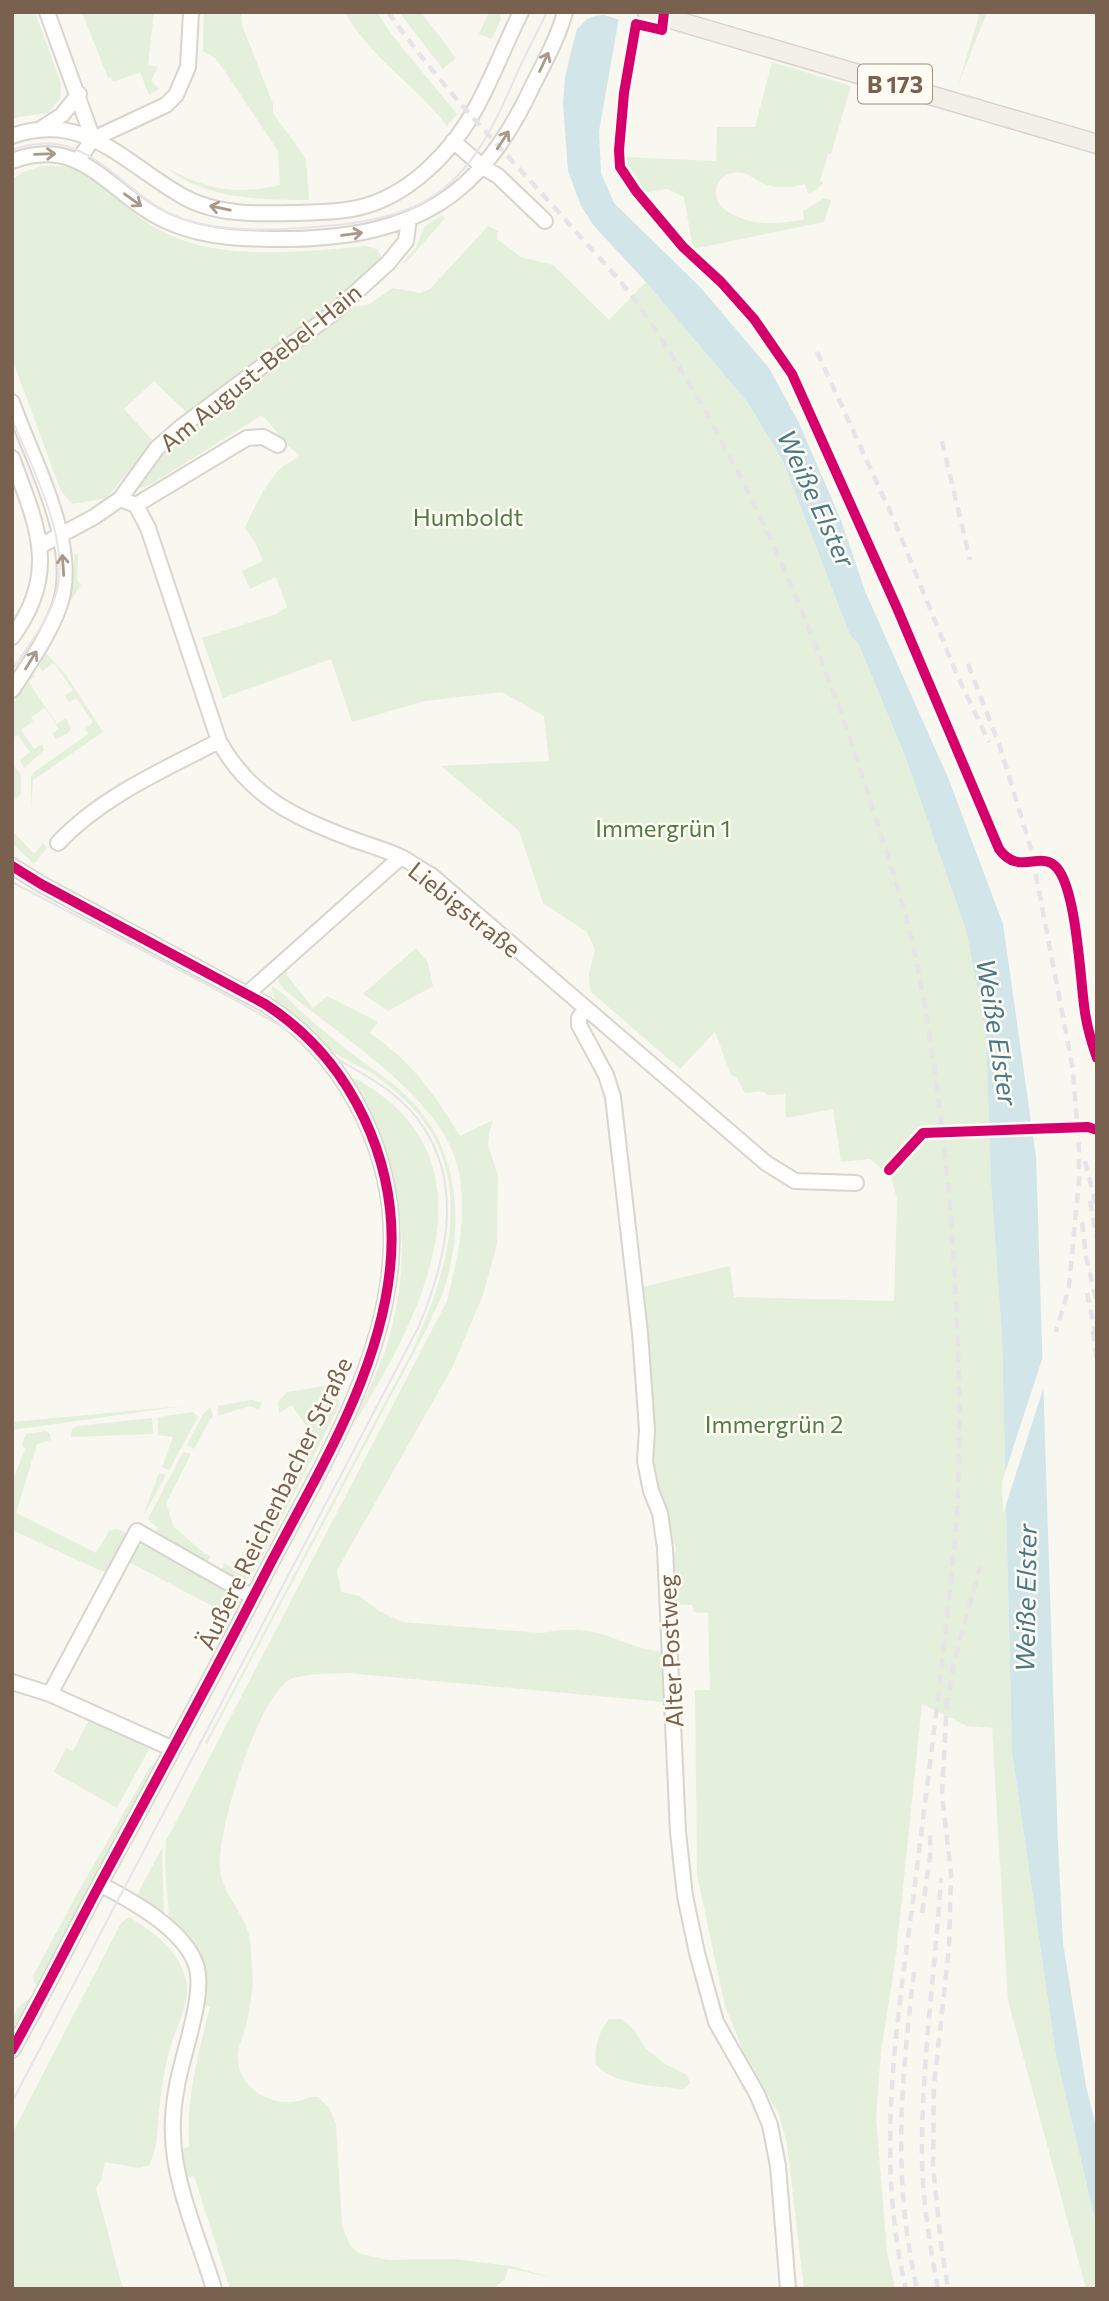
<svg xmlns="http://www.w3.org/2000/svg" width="1109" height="2301" font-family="Commissioner,sans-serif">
  <rect width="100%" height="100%" fill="#f8f7f0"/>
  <path fill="#e4f0dc" d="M12,12H35L61,84L60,99L48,113L19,117L12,120Z
    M82,12H154L148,65L158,67L151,81L159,89L149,95L140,72L113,82L111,77L108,78Z
    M204,12H241L242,25L273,104V113L306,159L309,200C259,200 205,199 165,167C205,189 236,196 280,185L278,151L226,73L215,58L203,51Z
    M345,12H377L392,35L457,114L447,126C416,85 370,58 345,12Z
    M399,12H421L456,58L443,69Z
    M489,12L499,13L501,19L492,39L479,34Z
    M980,12H987L958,85Z
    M772,62L851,86L831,154H828L820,181L823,183L815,191L808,193L805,184C791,188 776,189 762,183C752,178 745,170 732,173C717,176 710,194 721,206C727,213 740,218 750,221C767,225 786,222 804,220L803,211L825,198L831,200L824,222L693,249L684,197L668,189L642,193L626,172V157L716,161L717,127H755Z
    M41,166C49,166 60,165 67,167C99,176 129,214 159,230C218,262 301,252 365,246L377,249L381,256L379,262L310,325L186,412L154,381L124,409L154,442L106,498L72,504L61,491L12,359V180L21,173Z
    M442,215L445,218L405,264L403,262L416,248L424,227Z
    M488,226L498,231L497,239L521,257L553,265L609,320L646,282L748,403L783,461L850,635L859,645L905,756L966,930L986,1033L991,1182L1002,1337L1012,1752L1056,2055L1097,2228V2289H1086L1008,2000L992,1728L967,1726L922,1704L896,1955L881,2052L876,2118L887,2252L895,2289H804L787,2144L779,2115L745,2055L725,2006L697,1875L695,1690H710L708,1613L694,1612L692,1605L673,1604L669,1552H676L675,1544L669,1539L650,1467L638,1288L730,1266L734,1297L894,1301L897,1199L891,1176L870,1159L841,1162L833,1109L786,1118L785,1094L768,1095L762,1091L745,1093L737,1078L731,1075L715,1032L680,1069L590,991L589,974L595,950L587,932L543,903L519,831L441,766L549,761L544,716L502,692L425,701L352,722L331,659L223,698L202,638L276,614L287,607L276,577L250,589L242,571L263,561L255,542L245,528C252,511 267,481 281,468C287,463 293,461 299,455L286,444L266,419L261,416L150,485L140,488L139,485L156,460L189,429L354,307L368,305L393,288L420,293L430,289Z
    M75,554H78L77,579L81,585L68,605Z
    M45,652L66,675L103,732L33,780L31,808V777L33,773L88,734L85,729L93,722L76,698L69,702L65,696L73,690L54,663L42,671L39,666Z
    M31,672L35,676L28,681L57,724L66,718L71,729L68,733L56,739L52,734L59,729L45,708L31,717L33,721L21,730L34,749L42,744L44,750L24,768L20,760L30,752L18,735L12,738V706Z
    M12,764L21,774V794L12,802Z
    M12,830L32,852L35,853L43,843L47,848L34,864L12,843Z
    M416,948L428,963L433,986L388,1011L363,994Z
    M283,970L288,972L286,974L313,1008L327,996L378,1022L370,1033C414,1064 432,1091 460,1136L493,1120L489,1133L488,1145L498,1175L497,1244L483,1295L452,1368L337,1570L341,1592L359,1596L379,1611L402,1622L542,1633C567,1628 589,1628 613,1638C630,1644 642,1650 661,1651C669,1666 666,1686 663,1702L347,1673C332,1674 302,1673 289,1680C257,1700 217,1830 220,1868C221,1889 238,1907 246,1926C251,1937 251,1955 252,1968C254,1985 250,2009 246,2026C240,2047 232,2055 243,2077C252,2095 278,2106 298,2101C305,2100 310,2096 318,2097L329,2108L336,2123L342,2226L350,2245L358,2253L388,2260L454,2259L511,2266L553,2278L508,2268L505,2279L493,2289H230L194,2176L187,2178L182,2149L189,2147C186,2098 198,2054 210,2007L201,2004C209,1962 199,1946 169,1917L165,1865L166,1841L447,1301C458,1258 468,1212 458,1168C443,1098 338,1035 285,990L279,982V975Z
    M272,986C283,992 294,1005 304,1014C317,1026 331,1037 345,1048C368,1067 395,1082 415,1105C459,1153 464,1225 445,1286C441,1301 432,1315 426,1330L207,1744L205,1743L411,1353C448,1273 480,1172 406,1101C394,1090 382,1079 368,1071C356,1064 342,1059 331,1050C319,1041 309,1027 296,1017C285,1008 270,1003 272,986Z
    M350,1076C508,1156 419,1320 352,1427C364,1398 380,1369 389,1338C416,1241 399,1163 350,1076Z
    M325,1386L335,1389L340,1404L255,1570L250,1578L244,1580L237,1579L222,1570L224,1563L242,1573L303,1452L296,1440L309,1430L292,1405L279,1413L278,1402L287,1392Z
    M251,1400L262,1403L259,1409L249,1406L218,1416V1406Z
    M183,1406L169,1408L12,1430V1422Z
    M211,1407L213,1418L210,1419L194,1449L187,1445L203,1414Z
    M193,1412L198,1417L169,1470L162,1467L173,1437L158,1435V1417Z
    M152,1418L153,1434L71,1437L72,1429L78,1426Z
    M46,1431L50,1434L51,1440L37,1444L16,1513L96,1553L109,1531L117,1529L126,1533L127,1537L111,1573L99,1570L12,1530V1482L25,1449L22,1445L26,1434Z
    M183,1452L191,1454L166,1503L174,1527L205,1554L211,1556L207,1562L153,1533L158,1528L148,1519Z
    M159,1473L166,1475L145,1513H144Z
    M146,1543L235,1594L234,1601L225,1615L219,1614L220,1610L125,1560L131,1550Z
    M92,1714L150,1747L117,1808L54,1772L66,1748L73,1751Z
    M156,1761L39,1984L37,1985L34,1983L33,1976L77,1894L147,1772Z
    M162,1848L164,1914L137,1895Z
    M129,1917C154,1932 178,1950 186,1979C191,1999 178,2024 172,2042C165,2064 161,2089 159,2112C157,2129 158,2150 149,2165L139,2168L105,2162L101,2180L96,2188L123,2289H12V2134L121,1923Z
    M32,1997L12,2036C12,2017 14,2007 32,1997Z
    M609,2019H622L634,2030L646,2049L665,2064L687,2075L690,2083L684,2089C655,2086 618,2086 596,2065C594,2048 598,2033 609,2019Z"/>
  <path fill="#d2e5e9" d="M581,12H620L599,131L601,173L614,203L700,287L769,368L798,421L841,520L865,591L949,780L1003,924L1036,1157L1058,1844L1063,1943L1086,2086L1097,2131V2228L1056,2055L1012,1752L1002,1337L991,1182L986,1033L966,930L905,756L859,645L850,635L783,461L748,403L646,282L594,226L581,206L568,171L563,103L565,77Z"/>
  <path fill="#f8f7f0" d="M578,12H624V21L604,15L595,16L587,19L572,34Z
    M1047,1344L1048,1374L1003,1514L1002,1482Z"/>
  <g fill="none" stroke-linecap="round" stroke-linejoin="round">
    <defs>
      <path id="minor" d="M47,12L93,139
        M42,128L62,115L79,94
        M12,136C86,110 126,165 184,197C216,215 258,214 293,213C314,212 336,213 357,208C409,197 454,150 478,104C494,74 506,42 521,12
        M453,141L483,167L498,176L545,221
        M78,160L93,139L166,105L176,95L188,67L191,12
        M12,161C86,133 111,199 171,223C208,239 251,239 291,239C415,236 480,199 533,85C545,61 558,38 565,12
        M12,402C32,460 83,549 58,610C47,638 29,664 12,690
        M12,458C37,525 60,573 12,637
        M120,499L136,505L148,528L219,741C249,796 295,818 352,839C368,845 387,850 403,858C412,863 421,870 431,875L766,1163L795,1181L856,1183
        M136,505L247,438L263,437L278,445
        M40,546L94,517L120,499L157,448L181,427L332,314L388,263L406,241L409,219
        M58,843C101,797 163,770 219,741
        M12,866L41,884L265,1004C352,1060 401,1165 390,1269C379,1377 314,1479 265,1574C212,1678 156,1780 101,1882C71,1938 43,1995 12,2050
        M247,994L401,857
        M585,1009L579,1018V1025L606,1075L613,1097L640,1333L647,1430L645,1461L651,1491L660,1513L665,1548L678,1832L685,1896L697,1953L716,2022L757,2094L770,2125L778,2166L788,2289
        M12,1682L50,1694L173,1749
        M50,1694L137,1531L253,1597
        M100,1884C132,1901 184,1929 196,1965C206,1994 182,2055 177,2086C174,2102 172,2118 173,2134C173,2182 200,2242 214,2289"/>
      <path id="major" d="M647,12L1097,144"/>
    </defs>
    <use href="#minor" stroke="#d8d4ce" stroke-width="18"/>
    <use href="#major" stroke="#dad3cc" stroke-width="21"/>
    <use href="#minor" stroke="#fefefd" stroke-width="14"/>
    <use href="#major" stroke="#f3f0e8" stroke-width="18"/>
    <path stroke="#e6e4e7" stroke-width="2" d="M12,150C85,123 114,186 170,214C206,231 263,231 301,228C337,225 372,223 406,210C472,186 497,118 523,60C531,44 539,28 547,12
      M12,419C32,469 75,547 54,600C45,625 27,648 12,670
      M12,882C114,936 217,987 315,1046C354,1070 399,1088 424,1128C464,1190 445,1263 419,1326L12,2102"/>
    <path stroke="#e6e4e7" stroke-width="4.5" stroke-dasharray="10 7" stroke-linecap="butt" d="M388,12C442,89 509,156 571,226C592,251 616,274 635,300C740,450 814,623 869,797C887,855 908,914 919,974C939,1082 951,1192 956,1302C960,1388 962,1473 953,1559C942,1673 927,1786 913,1900C896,2031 875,2157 906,2289
      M817,352L894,520L957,675L989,742
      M942,441L970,560
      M968,664L1000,747L1031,849L1073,1070L1079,1149V1179L1069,1287L1056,1332
      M1085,1161L1097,1210
      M1090,1201L1097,1237
      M1082,1222L1086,1257L1097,1303
      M1087,1293L1097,1341
      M1093,1331L1097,1363
      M947,1699L942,1794L951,1874L949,1948L934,2085L933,2166L941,2243L948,2289
      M946,1707L955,1658L980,1567
      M922,1913L930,1857V1833
      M914,1972C901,2084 892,2177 917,2289
      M938,2289C930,2247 923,2204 922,2161C921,2066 935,1972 941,1878"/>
    <defs>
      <path id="cycleway" d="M664,12L662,30L636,24L624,93L619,150L620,167L636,191L683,247L721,282L754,319L792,374L897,608L999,849C1019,877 1041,849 1057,868C1076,890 1080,974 1084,1005C1086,1024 1091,1041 1097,1058
        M12,866L41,884L265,1004C352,1060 401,1165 390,1269C379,1377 314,1479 265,1574C212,1678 156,1780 101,1882C71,1938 43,1995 12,2050
        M889,1170L923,1133L1088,1127L1097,1130"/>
    </defs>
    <use href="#cycleway" stroke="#fefbf3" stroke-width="15"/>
    <use href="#cycleway" stroke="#d6006c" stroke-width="10"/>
  </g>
  <defs><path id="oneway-shaft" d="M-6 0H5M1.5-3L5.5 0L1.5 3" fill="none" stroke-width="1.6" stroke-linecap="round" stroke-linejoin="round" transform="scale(1.75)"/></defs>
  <g stroke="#a7998c">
    <use href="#oneway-shaft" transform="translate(544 62) rotate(-65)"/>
    <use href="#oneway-shaft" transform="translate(503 140) rotate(-57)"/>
    <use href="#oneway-shaft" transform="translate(45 154) rotate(-2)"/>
    <use href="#oneway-shaft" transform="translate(133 200) rotate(36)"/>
    <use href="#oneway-shaft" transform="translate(220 208) rotate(-168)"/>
    <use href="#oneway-shaft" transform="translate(352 234) rotate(-8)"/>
    <use href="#oneway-shaft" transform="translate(63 565) rotate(-94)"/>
    <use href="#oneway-shaft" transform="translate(31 660) rotate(-58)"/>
  </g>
  <g text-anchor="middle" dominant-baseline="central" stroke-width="5" stroke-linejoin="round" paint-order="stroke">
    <rect fill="#fefbf3" stroke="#a09080" stroke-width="2" x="858" y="64.5" width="74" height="39" rx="5"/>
    <g font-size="23" font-weight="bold" fill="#78624f">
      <text x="895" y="84">B 173</text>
    </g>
    <g font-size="24" fill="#78624f" stroke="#fefbf3">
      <text transform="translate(260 367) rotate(-39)">Am August-Bebel-Hain</text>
      <text transform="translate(465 909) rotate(39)">Liebigstraße</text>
      <text transform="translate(274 1503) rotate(-64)">Äußere Reichenbacher Straße</text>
      <text transform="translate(670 1651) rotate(-93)">Alter Postweg</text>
    </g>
    <g font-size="24" fill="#527c47" stroke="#fefbf3">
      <text x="468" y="516">Humboldt</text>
      <text x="663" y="827">Immergrün 1</text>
      <text x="774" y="1423">Immergrün 2</text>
    </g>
    <g font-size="26" font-style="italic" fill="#49788a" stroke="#fefbf3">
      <text transform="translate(817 498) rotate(65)">Weiße Elster</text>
      <text transform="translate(998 1032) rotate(81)">Weiße Elster</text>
      <text transform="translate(1025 1598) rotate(-89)">Weiße Elster</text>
    </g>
  </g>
  <rect width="1109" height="2301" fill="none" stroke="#78624f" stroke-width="28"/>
</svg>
